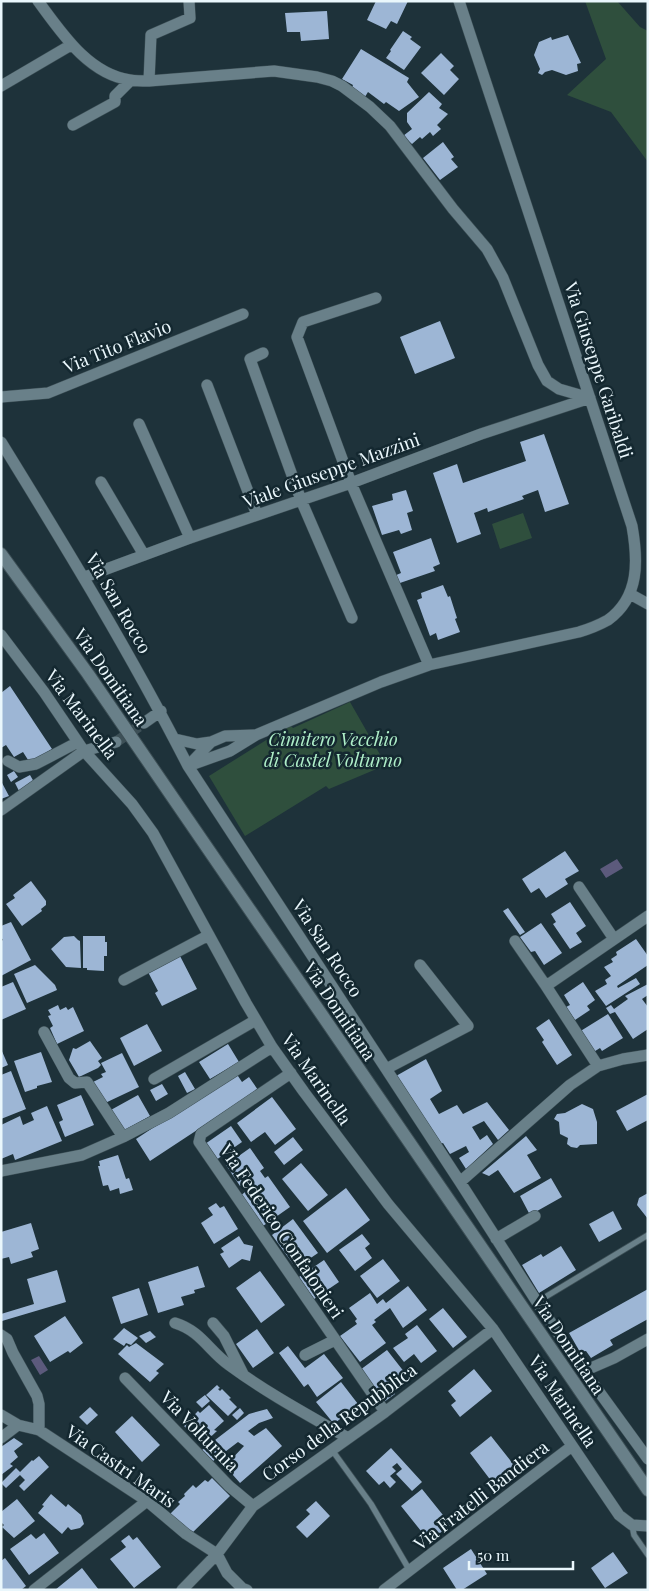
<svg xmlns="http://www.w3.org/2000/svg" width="649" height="1591" font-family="'Playfair Display',serif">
  <rect width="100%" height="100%" fill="#1e323a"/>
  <path fill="#2f4f3d" d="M585,1H617L640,27L648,31V162L611,112L567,95L606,59Z
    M523,513L532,538L500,549L492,524Z
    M350,702L386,765L329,789L326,786L245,836L209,776L290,725L293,728Z"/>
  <path fill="#5c5a7c" d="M617,859L623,868L606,878L600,869Z
    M39,1356L48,1370L40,1375L31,1360Z"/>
  <path fill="#9db6d5" d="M376,1H408L397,24L391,21L386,29L367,20Z
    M327,11L329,39L301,41L300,32H287L285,13Z
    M403,31L412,37L410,39L421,47L404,70L386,58L391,51L390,50Z
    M568,35L581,63L577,64L578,71L566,75L552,70L545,72L542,75L538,73L540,69L534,55L539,42L551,37L552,40Z
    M361,49L409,78L407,82L419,97L399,111L386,102L384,104L368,92L363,100L351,90L353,85L342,79Z
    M441,53L454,66L450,70L459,79L444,95L421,73Z
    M429,92L442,104L439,108L448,114L437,125L441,129L433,136L430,132L422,139L420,137L412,144L403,136L412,129L407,122V113Z
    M443,142L454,157L451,159L458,167L440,180L423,158Z
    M440,321L455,358L415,374L400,337Z
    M544,434L569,504L545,512L538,490L522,496L524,499L488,512L487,508L474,513L481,534L457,543L433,473L457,464L463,483L526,461L520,442Z
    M406,490L413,511L407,513L412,530L401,534L399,530L382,535L372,506L393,500L392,494Z
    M431,538L440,564L433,567L435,571L397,584L394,576L401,573L393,552Z
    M443,585L448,597L450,596L457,618L455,619L460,632L438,640L436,633L430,636L417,600L422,598L421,593Z
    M10,686L52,749L30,763L23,752L14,757L6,745L1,748V693Z
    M14,771L18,777L11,782L7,775Z
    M30,775L34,782L19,791L15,783Z
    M1,781L9,796L1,799Z
    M565,851L579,871L565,879L568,884L546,898L539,888L531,893L522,879Z
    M31,881L46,901V905L41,909L42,911L22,926L6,904L15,898L13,895Z
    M570,902L586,926L576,933L582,942L570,949L553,924L556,922L551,914Z
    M508,908L525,932L520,935L503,911Z
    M11,922L31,960L1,976V941L3,940L1,937V926Z
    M541,923L562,953L544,965L535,951L531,952L520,937Z
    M74,936L78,940L80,941L81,968L66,967L51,949L64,937Z
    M83,936H105V942H107V956H104V971L87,970V968H83Z
    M636,939L648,956V965L617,986L618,988L636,978L640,984L606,1006L595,991L607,984L605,980L611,976L604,967L613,962L611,959L617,955L616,952Z
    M180,956L197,989L162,1006L155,993L158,991L148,972Z
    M35,965L55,985L57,990L27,1003L14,974Z
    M13,982L26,1009L1,1020V987Z
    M583,982L595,1000L587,1006L590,1010L575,1020L566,1007L570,1005L564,995Z
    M648,984V995L642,999L648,1007V1029L633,1039L615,1012L610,1014L606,1008L611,1005L614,1009L628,999L625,996Z
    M58,1005L60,1010L66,1007L68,1010L73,1007L84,1031L57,1044L50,1028L53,1026L48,1016L51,1015L48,1010Z
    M608,1014L623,1038L602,1051L600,1048L592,1053L579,1032Z
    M549,1019L572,1055L557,1065L542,1042L544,1040L536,1028Z
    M147,1024L162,1051L134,1066L120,1038Z
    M90,1041L102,1058L98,1061L101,1065L98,1068L79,1077L69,1060L73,1048L76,1049Z
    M228,1044L239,1062L210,1079L199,1062Z
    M1,1049L8,1065L1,1068Z
    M41,1052L52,1082L37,1086V1088L25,1092L14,1061Z
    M122,1053L139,1087L103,1104L93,1082L103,1077L101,1074L106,1072L101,1063Z
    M426,1059L442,1091L430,1099L439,1114L457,1105L463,1114L487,1102L509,1130L498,1140L484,1121L472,1127L480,1140L487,1135L493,1144L466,1169L459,1158L469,1152L466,1146L450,1154L443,1143L440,1144L396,1076Z
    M11,1071L26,1109L1,1119V1075Z
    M185,1072L195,1089L187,1093L178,1076Z
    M236,1073L242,1082L249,1077L258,1090L150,1161L136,1139Z
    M162,1084L168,1094L156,1101L150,1090Z
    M648,1094V1120L627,1131L616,1111Z
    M81,1095L94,1125L65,1137L59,1122L63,1120L57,1105Z
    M138,1095L150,1116L121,1132L109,1111Z
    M272,1097L296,1129L275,1145L265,1132L251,1142L237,1123Z
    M582,1104L593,1109L597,1122V1144L580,1145L577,1148L571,1147L567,1144L568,1138L560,1134L559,1122L554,1119L557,1114L565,1113Z
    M47,1106L62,1141L15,1160L13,1154L1,1159V1125L20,1116L23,1125L34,1120L31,1113Z
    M231,1126L242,1142L216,1160L205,1144Z
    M526,1136L537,1150L527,1155L541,1178L514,1193L498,1170L489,1176L482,1173Z
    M293,1137L303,1150L284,1165L274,1152Z
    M250,1148L264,1168L260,1171L265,1178L268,1176L290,1207L263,1226L240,1196L253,1186L249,1180L240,1186L226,1165Z
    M118,1155L126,1179L129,1178L133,1190L120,1194L119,1188L110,1191L108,1185L103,1186L98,1166H100L99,1161Z
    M301,1163L328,1195L308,1211L282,1179Z
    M551,1178L562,1197L530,1215L520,1196Z
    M346,1188L370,1220L327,1253L303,1221Z
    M648,1193V1219L637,1205L639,1198Z
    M216,1203L220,1208L224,1206L238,1229L214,1244L201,1223L213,1215L208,1208Z
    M613,1211L622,1229L599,1242L589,1224Z
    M293,1219L318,1253L296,1268L272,1235Z
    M31,1223L39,1249L31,1252L33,1257L11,1264L9,1257L1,1259V1232Z
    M362,1234L370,1244L365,1248L372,1258L355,1271L339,1250Z
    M239,1236L244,1244L253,1246L250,1261L242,1259L229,1268L220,1254L224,1252L221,1248Z
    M561,1246L576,1270L539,1293L522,1265L541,1254L543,1257Z
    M383,1259L400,1281L377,1298L360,1276Z
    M324,1260L339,1282L314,1299L299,1277Z
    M198,1266L205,1287L194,1290L195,1293L181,1297L184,1305L158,1313L148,1282Z
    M57,1270L66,1302L2,1321L1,1314L34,1304L27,1279Z
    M260,1271L285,1305L261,1323L236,1288Z
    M408,1286L427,1310L403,1328L390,1308L374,1320L376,1322L372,1325L386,1343L360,1362L340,1336L357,1324L355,1321L357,1319L349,1308L370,1293L377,1304L383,1299L386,1303Z
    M139,1288L148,1315L121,1324L112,1297Z
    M648,1289V1319L610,1340L613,1345L591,1358L586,1351L580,1352L569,1333Z
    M443,1308L467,1337L453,1348L429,1319Z
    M65,1316L83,1343L70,1353L68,1351L50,1362L34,1336Z
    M417,1325L437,1351L421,1363L414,1354L404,1362L393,1348L408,1338L405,1334Z
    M124,1328L138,1338L131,1345L126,1343L124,1346L113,1339Z
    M257,1329L274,1353L253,1368L236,1344Z
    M150,1331L156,1337L146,1343L139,1336Z
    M136,1343L164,1364L156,1371L159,1373L150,1382L118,1354L127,1345L129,1347Z
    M288,1346L305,1368L324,1354L343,1378L317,1397L308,1384L304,1387L279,1353Z
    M387,1350L405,1373L388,1385L395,1394L384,1402L360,1370Z
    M474,1369L492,1391L460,1417L451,1405L456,1401L448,1391Z
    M341,1382L358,1404L334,1424L316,1402Z
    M217,1385L220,1388L218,1389L220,1391L222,1389L231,1398L229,1399L237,1407L228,1416L206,1395Z
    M205,1395L210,1401L202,1408L196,1402Z
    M209,1405L224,1421L214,1430L217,1431L203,1444L184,1426L198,1411L200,1413Z
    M90,1407L98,1415L87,1425L79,1417Z
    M240,1408L244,1413L237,1420L232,1415Z
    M267,1409L273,1418L259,1423L248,1431L254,1436L266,1428L282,1446L240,1483L225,1466L244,1446L238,1442L213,1461L202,1450L249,1414Z
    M132,1416L160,1445L142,1462L115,1432Z
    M491,1436L514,1465L492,1482L470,1453Z
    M14,1438L23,1444L14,1451L18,1457L10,1464L13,1466L1,1475V1447Z
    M391,1448L422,1482L412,1491L396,1474L402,1469L397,1463L392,1467L396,1471L390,1476L396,1482L390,1488L384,1481L379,1485L366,1471Z
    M39,1456L49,1467L24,1491L19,1486L25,1480L20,1475L6,1488L1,1483L16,1468L20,1472L32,1460L33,1461Z
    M212,1478L230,1496L190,1535L170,1514L180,1504L178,1502L185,1496L184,1494L193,1485L196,1488L205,1480L208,1482Z
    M422,1489L451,1525L429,1541L401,1506Z
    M51,1494L66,1507L68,1504L81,1515L84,1524L80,1528L71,1530L68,1527L62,1534L38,1513L44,1506L42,1505Z
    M17,1499L35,1521L14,1538L2,1527L4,1525L1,1522V1512Z
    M316,1501L330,1516L307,1538L296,1527L310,1514L306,1510Z
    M44,1533L59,1553L29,1575L10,1549L31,1534L36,1539Z
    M129,1535L133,1540L137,1537L161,1567L134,1588L110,1559L126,1547L121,1541Z
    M471,1549L487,1574L462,1590H457L443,1568Z
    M613,1552L628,1573L605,1588L591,1568Z
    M5,1558L26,1586L21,1590H1V1561Z
    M82,1568L99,1590H55Z"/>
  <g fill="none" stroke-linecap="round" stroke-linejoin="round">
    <path stroke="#3d5057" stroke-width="11" stroke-dasharray="11 5.5" stroke-linecap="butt" d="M116,742L144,723"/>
    <defs>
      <path id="service" d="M537,1302L648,1235
        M332,1450L371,1504L410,1571
        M632,1525L634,1535L648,1555"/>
      <path id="minor" d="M38,1C61,32 88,74 130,80C136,81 143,81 149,81L274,71L317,77L332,81L342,86L370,107L390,126L453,209L487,249L503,278L538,365L547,381L559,389L590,398
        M149,81L151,35L190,18L189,1
        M1,86L71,45
        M73,125L115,102V96L130,81
        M376,298L303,322L297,337L351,483L429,665
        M263,353L250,359L301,500L352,618
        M207,385L257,515
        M1,397L48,393L243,314
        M139,424L190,538
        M1,442C67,549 131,654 188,766L460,1182L537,1302L584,1371L648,1459
        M101,482L144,555
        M85,577L190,538L351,483L481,434L590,398
        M630,594L648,604
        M1,635L44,692L84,751L132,804L153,833L246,1003L272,1047L304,1092L388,1204L493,1329L619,1515L632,1525L648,1526
        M144,723L161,711
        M175,739L197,744L211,742
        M8,761L19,767L36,764L78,742
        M189,765L211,742L225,736L255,735
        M188,766L230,751L256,735L381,682L429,665L579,632C589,629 599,625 608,620C640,597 638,560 632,526L459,1
        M1,810L84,751L116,742
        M579,887L614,939
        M515,941L546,986
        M124,980L209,935
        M44,1032L69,1078L75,1083L87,1082L123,1137
        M598,1066L546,986L648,916
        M386,1069L468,1026L420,965
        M291,1073L201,1134L199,1142L385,1412
        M154,1079L256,1020
        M1,1171L82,1155L123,1137L169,1113L272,1047
        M460,1182L570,1085L598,1066L623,1059L648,1055
        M496,1239L535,1216
        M175,1323C201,1331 209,1351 229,1365C267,1393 308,1415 348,1438
        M213,1323L224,1336L243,1374
        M1,1335L7,1339L13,1353L37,1396L39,1404V1430
        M305,1355L335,1340
        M584,1371L614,1358L648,1339
        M125,1378L229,1486L253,1506
        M1,1415L18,1425L39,1430L147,1501L186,1534L217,1554L227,1573L242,1588L247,1590
        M1,1438L18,1425
        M34,1590L147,1501
        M182,1590L217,1554L253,1506L385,1412L493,1329
        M384,1590L572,1446"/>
      <path id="tertiary" d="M1,554L88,674L648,1490"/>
    </defs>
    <use href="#service" stroke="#3d4f56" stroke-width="7"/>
    <use href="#minor" stroke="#3d4f56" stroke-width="12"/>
    <use href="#tertiary" stroke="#3d4f56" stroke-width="14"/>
    <use href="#service" stroke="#698089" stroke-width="5.5"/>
    <use href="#minor" stroke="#698089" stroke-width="11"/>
    <use href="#tertiary" stroke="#698089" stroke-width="12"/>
  </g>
  <g text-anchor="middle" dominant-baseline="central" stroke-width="5" stroke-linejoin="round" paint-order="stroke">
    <g font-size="18" fill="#eaf7fc" stroke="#142830">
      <text transform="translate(117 346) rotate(-22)">Via Tito Flavio</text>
      <text transform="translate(599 370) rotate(72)">Via Giuseppe Garibaldi</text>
      <text transform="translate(331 470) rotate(-20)">Viale Giuseppe Mazzini</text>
      <text transform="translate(119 603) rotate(60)">Via San Rocco</text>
      <text transform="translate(111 677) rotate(55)">Via Domitiana</text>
      <text transform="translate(82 714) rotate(53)">Via Marinella</text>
      <text transform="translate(328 948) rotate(57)">Via San Rocco</text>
      <text transform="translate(340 1011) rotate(56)">Via Domitiana</text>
      <text transform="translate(317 1079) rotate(55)">Via Marinella</text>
      <text transform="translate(282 1231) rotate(56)">Via Federico Confalonieri</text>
      <text transform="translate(569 1345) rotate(56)">Via Domitiana</text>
      <text transform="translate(563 1401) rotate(56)">Via Marinella</text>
      <text transform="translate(339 1422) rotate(-36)">Corso della Repubblica</text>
      <text transform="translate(200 1431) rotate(46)">Via Volturnia</text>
      <text transform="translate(121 1466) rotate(35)">Via Castri Maris</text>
      <text transform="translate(481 1495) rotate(-38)">Via Fratelli Bandiera</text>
    </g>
    <g font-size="18" font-style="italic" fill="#afefc9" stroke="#142830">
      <text x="333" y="739">Cimitero Vecchio<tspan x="333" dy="21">di Castel Volturno</tspan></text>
    </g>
  </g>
  <rect width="649" height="1591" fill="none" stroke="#eaf7fc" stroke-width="5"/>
  <path d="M469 1561v8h104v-8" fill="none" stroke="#eaf7fc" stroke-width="2.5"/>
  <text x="477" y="1561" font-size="15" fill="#eaf7fc" stroke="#142830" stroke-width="4" paint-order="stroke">50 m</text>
</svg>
